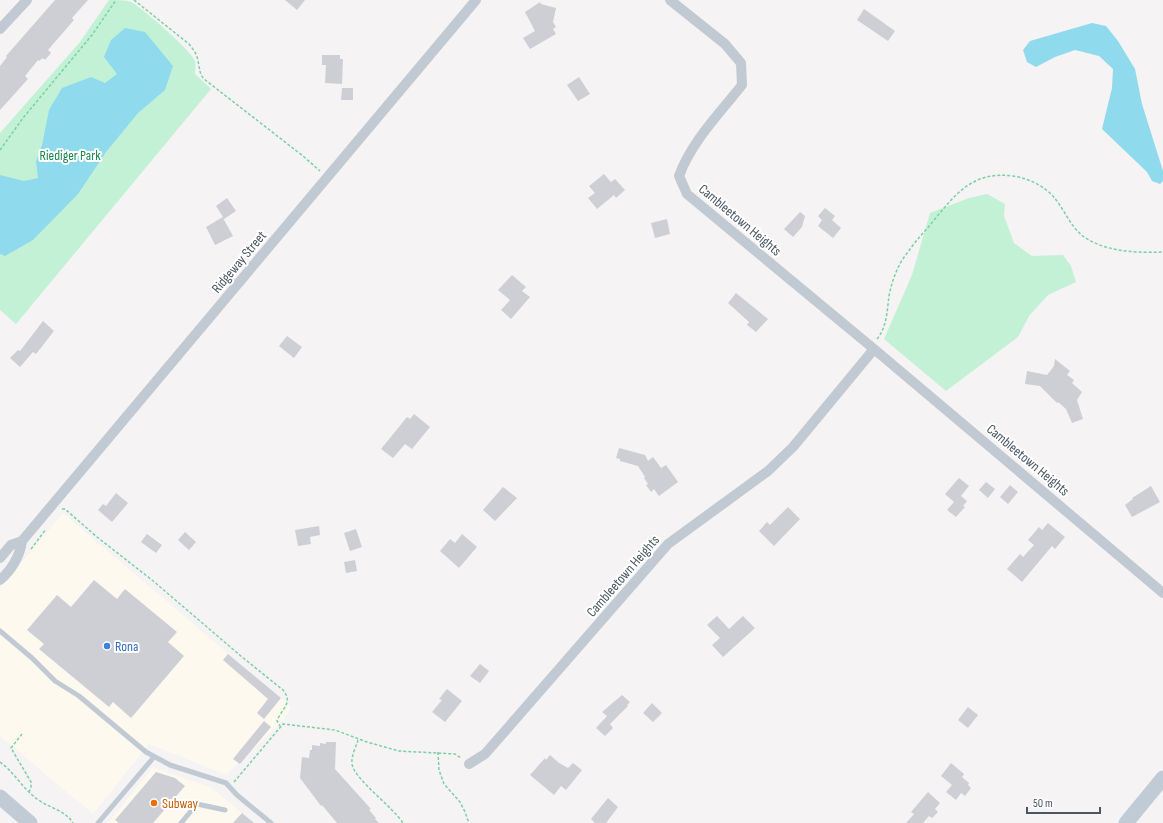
<svg xmlns="http://www.w3.org/2000/svg" width="1163" height="823" font-family="'Sofia Sans Condensed',sans-serif">
  <rect width="100%" height="100%" fill="#f5f3f3"/>
  <path fill="#fdf9ef" d="M63,513L291,707L283,721L226,775L149,744L93,814L0,736V588Z
    M153,767L212,788L254,823H108Z"/>
  <path fill="#c3f1d5" d="M109,0C117,0 124,0 131,2C141,7 192,51 195,61C196,65 195,70 195,74L211,89L16,324L0,310V133L80,42Z
    M987,194L1005,204L1004,216L1014,243L1032,256L1063,255L1071,266L1076,282L1048,295L1029,316L1018,337L946,391L884,339L912,275L930,213L969,198Z"/>
  <path fill="#90daee" d="M1092,23L1106,26L1118,41L1135,69L1142,104L1163,171V181L1160,184L1152,181L1147,172L1102,129L1112,88L1113,69L1099,56L1075,50L1055,57L1036,67L1027,62L1023,50L1030,41Z
    M125,28L145,32L173,66L165,90L138,113L106,152L78,194L33,240L5,256L0,254V175L24,181L38,178L36,161L42,145L49,110L62,88L91,77L105,83L117,74L104,57L111,40Z"/>
  <path fill="#cdcfd5" d="M55,0H88L72,18L74,20L48,50L51,53L45,60L43,58L39,61L38,60L25,76L28,79L0,110V66L7,57L6,56Z
    M285,0H305L297,10Z
    M540,2L541,4L556,8L553,22L556,27L553,29L556,34L530,49L523,38L535,31L525,12Z
    M864,9L895,31L888,41L857,20Z
    M322,55H340V59H343L342,84L325,83L326,65H322Z
    M579,77L590,94L578,101L567,85Z
    M342,88H353V100H341Z
    M604,174L611,182L615,179L625,190L616,198L614,195L597,209L588,198L595,193L589,186Z
    M227,198L236,211L224,219L223,218L233,236L215,245L206,227L223,217L216,206Z
    M825,208L835,216L832,220L841,228L833,238L818,226L822,220L818,216Z
    M800,212L805,216L802,227L793,237L784,229Z
    M667,219L670,234L655,238L651,223Z
    M512,275L526,287L522,291L530,297L511,319L501,310L510,300L498,290Z
    M736,293L768,319L756,332L747,325L749,322L728,303Z
    M43,321L54,331L36,354L33,352L20,367L10,358L18,350L20,351Z
    M287,336L302,347L294,358L279,346Z
    M1055,359L1070,371L1067,375L1074,380L1072,383L1082,392L1077,400L1083,419L1072,423L1066,409L1058,402L1057,403L1040,386L1025,384L1027,371L1047,375L1054,366Z
    M414,414L430,427L412,449L405,444L393,458L381,449L407,417L410,419Z
    M619,448L645,455L648,461L653,457L661,468L666,465L678,482L659,496L654,489L651,492L646,485L648,484L644,478L645,477L638,466L620,461V459L616,458Z
    M959,478L969,486L961,496L967,501L963,506L965,507L956,517L947,510L954,502L945,494Z
    M986,482L995,489L988,498L979,490Z
    M1010,485L1018,492L1008,504L1000,497Z
    M1151,486L1160,502L1132,517L1125,505L1133,499L1132,498Z
    M503,487L517,498L495,521L483,510Z
    M116,493L128,503L112,522L98,510L103,504L106,506Z
    M788,507L800,519L774,546L759,531L767,522L770,525Z
    M1048,523L1065,537L1055,549L1052,546L1022,582L1007,569L1020,554L1023,557L1034,545L1028,540L1039,527L1042,530Z
    M319,526L320,535L310,537L311,544L298,546L295,530Z
    M356,529L362,547L350,551L344,533Z
    M185,532L196,542L189,550L178,540Z
    M147,534L162,545L156,553L141,542Z
    M462,534L477,547L459,568L440,551L450,539L455,543Z
    M355,560L357,571L346,573L344,562Z
    M94,580L117,599L125,589L177,632L168,642L184,656L131,718L113,702L109,707L39,649L44,644L27,630L57,595L71,607Z
    M717,616L729,629L743,616L755,628L723,657L712,645L720,638L707,625Z
    M228,654L281,698L264,719L257,713L268,699L223,660Z
    M480,664L489,671L480,683L470,676Z
    M447,689L462,701L445,722L432,712L442,700L439,699Z
    M622,695L630,702L627,705L628,706L610,724L613,728L605,736L596,728L607,716L602,712Z
    M652,703L662,713L653,722L643,713Z
    M968,707L978,715L968,728L958,720Z
    M264,721L271,727L240,764L233,759Z
    M326,742H336L335,769L371,809L369,810L376,818L375,819L379,823H337L322,805L321,806L300,778L302,757L309,758L310,750H312V745L320,746V743L326,744Z
    M550,755L559,763L568,768L573,763L582,770L566,790L561,786L554,795L530,775L545,758L546,760Z
    M951,763L964,774L962,777L969,783L968,785L971,788L965,796L961,793L956,800L946,792L952,785L941,776Z
    M156,772L175,778L185,786L153,823H119L115,820Z
    M928,792L940,803L935,809L938,812L932,818L929,816L923,823H906L914,814L911,812Z
    M608,798L618,807L606,823H595L591,819Z
    M242,813L254,823H233Z"/>
  <g fill="none" stroke-linecap="round" stroke-linejoin="round">
    <path stroke="#7ad0a6" stroke-width="1.5" stroke-dasharray="3 2" stroke-linecap="butt" d="M134,0L189,44C193,49 197,54 198,61C200,69 199,73 204,79L303,156L320,171
      M0,150L23,118L92,35L116,0
      M877,339C887,327 887,311 889,296C892,280 898,264 908,252C916,240 926,230 935,219C957,192 974,171 1013,176C1027,178 1040,184 1051,194C1065,208 1070,230 1089,240C1110,252 1139,253 1163,252
      M62,509H65L97,537L152,580L242,657L283,690C294,703 281,709 277,721L280,726
      M31,549L46,529
      M22,734L11,748L31,782V788L29,792
      M358,740C356,747 351,756 352,764C354,779 393,807 403,823
      M438,752L439,770L444,784L460,802L465,812L469,823
      M0,762C14,772 23,789 37,799C49,808 65,810 73,823
      M234,782L283,724L335,730L367,742L399,751L455,754L461,758"/>
    <path stroke="#c1cad2" stroke-width="5" d="M0,631L32,658L55,681L79,696L146,752L170,765L226,783L237,795L271,823
      M98,823L154,757
      M181,823L197,804L225,810"/>
    <path stroke="#c1cad2" stroke-width="10" d="M670,0L725,44L741,63L742,85C720,113 691,142 679,176L687,194L874,349
      M0,29L27,0
      M0,558L11,545L22,541
      M0,580C11,571 20,556 22,541L476,0
      M469,764L485,754L668,544L768,471L793,447L874,349L1163,593"/>
    <path stroke="#c1cbd6" stroke-width="15" d="M0,797L30,823
      M1126,823L1163,778"/>
  </g>
  <circle fill="#3f7fe0" stroke="#fff" stroke-width="1.5" cx="107" cy="646" r="4"/>
  <circle fill="#e8710a" stroke="#fff" stroke-width="1.5" cx="154" cy="803" r="4"/>
  <g text-anchor="middle" dominant-baseline="central" stroke-width="4" stroke-linejoin="round" paint-order="stroke">
    <g font-size="14" fill="#17864f" stroke="#fff">
      <text x="70" y="155">Riediger Park</text>
    </g>
    <g font-size="14" fill="#4a5661" stroke="#fff">
      <text transform="translate(740 220) rotate(40)">Cambleetown Heights</text>
      <text transform="translate(239 262) rotate(-50)">Ridgeway Street</text>
      <text transform="translate(1028 460) rotate(40)">Cambleetown Heights</text>
      <text transform="translate(623 576) rotate(-49)">Cambleetown Heights</text>
    </g>
    <g font-size="14" fill="#366cbe" stroke="#fff" text-anchor="start">
      <text x="115" y="646">Rona</text>
    </g>
    <g font-size="14" fill="#c56008" stroke="#fff" text-anchor="start">
      <text x="162" y="803">Subway</text>
    </g>
  </g>
  <path d="M1027 807v6h73v-6" fill="none" stroke="#4a5661" stroke-width="2"/>
  <text x="1033" y="807" font-size="12" fill="#4a5661" stroke="#ffffff" stroke-width="3" paint-order="stroke">50 m</text>
</svg>
